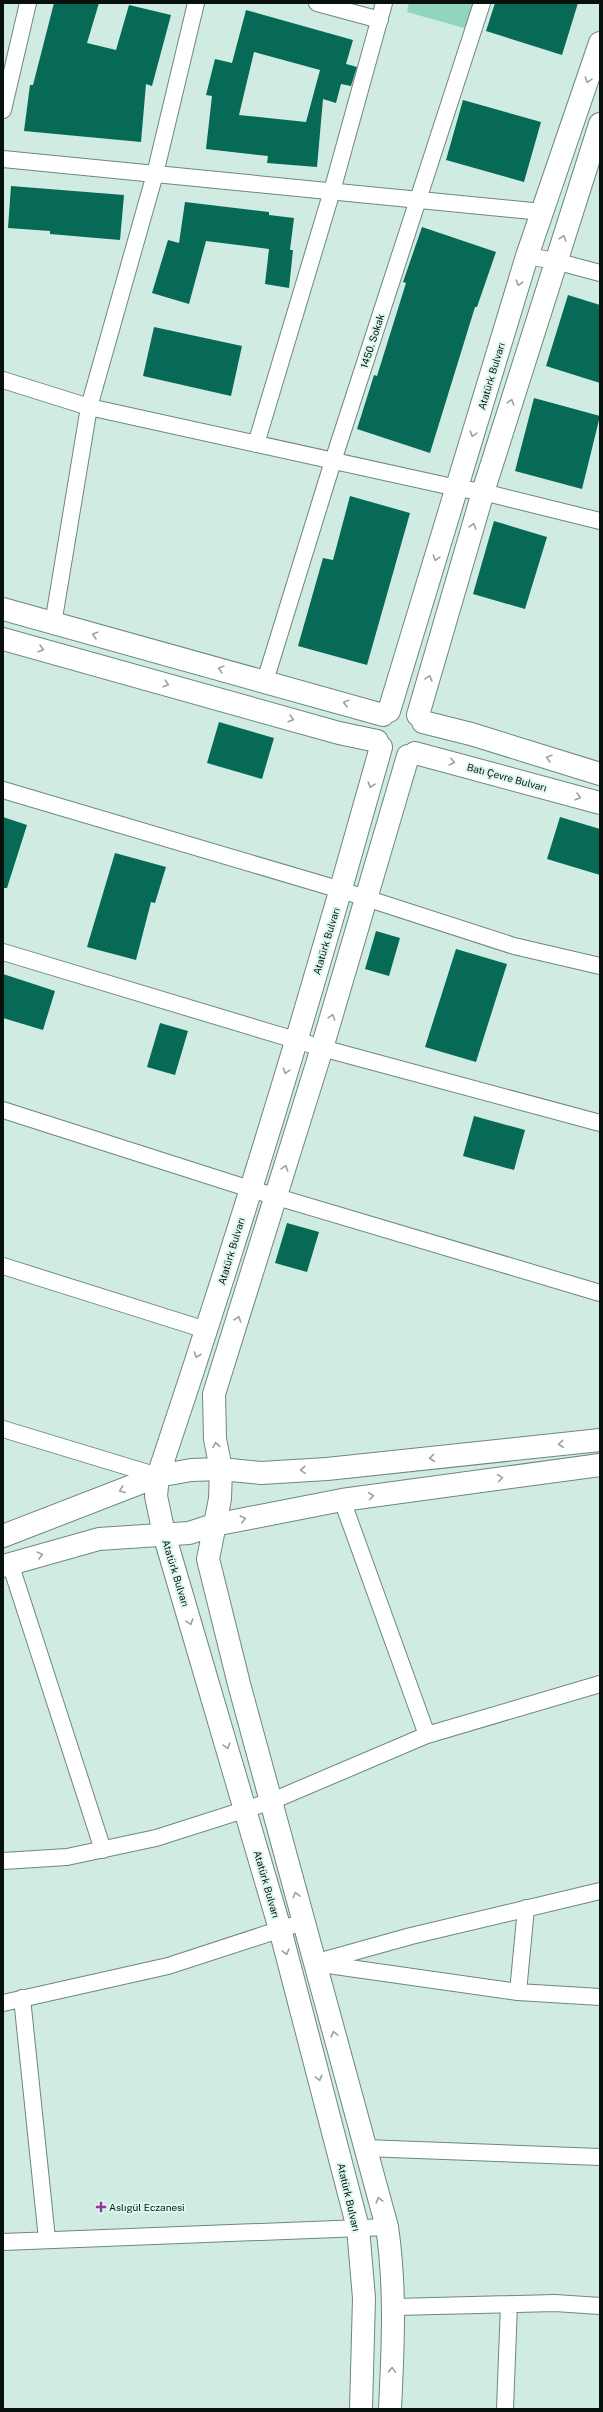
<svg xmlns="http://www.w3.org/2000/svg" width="603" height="2412" font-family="'Public Sans',sans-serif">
  <rect width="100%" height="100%" fill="#d0ebe2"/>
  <path fill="#91d4c0" d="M409,3H477L468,29L407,12Z"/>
  <path fill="#066a57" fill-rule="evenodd" d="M54,3H99L87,43L116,50L129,5L171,15L152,86L146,84L141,142L24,131L30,85H33Z
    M495,3H578L562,55L486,31Z
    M246,10L353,40L346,64L357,67L351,86L341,84L336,103L323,99L317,167L267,163L268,156L206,149L212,96L206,95L215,59L232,63ZM254,52L320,70L306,122L239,115Z
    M463,100L541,122L524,182L446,160Z
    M11,186L124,195L120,240L50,234V231L8,228Z
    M185,202L269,212V215L294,218L290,250H293L289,288L265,284L269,249L206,241L189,304L152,293L168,240L179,243Z
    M422,227L496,252L477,307H475L430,453L357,429L374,375L377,376L406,283L403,282Z
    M568,295L600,305V383L546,366Z
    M154,327L242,346L231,396L143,376Z
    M534,398L600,416L582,489L515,471Z
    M350,496L410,513L367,665L298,646L323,558L333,560Z
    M494,521L547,537L525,609L473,594Z
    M219,722L274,738L262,779L207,763Z
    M3,817L27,825L7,888H3Z
    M560,817L600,829V875L547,859Z
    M115,853L166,867L155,903L151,902L136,960L87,947Z
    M376,931L400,938L389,976L365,969Z
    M456,949L507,964L476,1062L425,1047Z
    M3,974L55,991L43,1030L3,1018Z
    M160,1023L188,1031L175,1075L147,1067Z
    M474,1116L525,1130L514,1170L463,1156Z
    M287,1223L319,1232L307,1272L275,1263Z"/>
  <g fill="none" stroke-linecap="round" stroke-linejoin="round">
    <defs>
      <path id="street" d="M317,3L380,20
        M3,110L28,3
        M3,159L542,212
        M527,256L555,261L600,273
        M3,380L89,407L457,488L483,492L600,521
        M256,444L332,191L384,3
        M53,624L89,407L155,174L196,3
        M265,681L333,461L482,3
        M3,790L341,890L514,946L600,966
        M3,952L322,1048L600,1123
        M3,1110L250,1189L600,1293
        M3,1266L206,1330
        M3,1429L158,1476
        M342,1500L427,1735
        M10,1563L103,1850
        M3,1861L67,1857L156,1838L272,1801L427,1735L600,1684
        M526,1908L518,1992L600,1997
        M518,1992L314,1963L411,1936L600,1891
        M22,1998L47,2239
        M3,2003L168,1966L303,1922
        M365,2148L600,2157
        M3,2242L387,2227
        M395,2307L555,2303L600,2306
        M505,2409L509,2304"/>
      <path id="secondary" d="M3,609L383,715
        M3,639L339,733L377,741
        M389,711L527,256L600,43
        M418,715L483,492L600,124
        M423,722L471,734L600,774
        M415,753L600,803
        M3,1536L158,1476L191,1470L221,1469L261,1473L327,1469L600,1440
        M3,1566L99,1539L189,1533L214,1525L342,1500L600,1465
        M361,2409L364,2298L358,2228L280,1929L164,1534L156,1496L158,1476C239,1235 313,992 381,747
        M390,2409C393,2347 396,2288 387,2227L239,1684L208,1559L220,1499L221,1469L215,1439L214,1394L322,1048L408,756"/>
    </defs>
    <use href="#street" stroke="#6e877f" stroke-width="18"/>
    <use href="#secondary" stroke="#6e877f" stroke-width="24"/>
    <use href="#street" stroke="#fff" stroke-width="16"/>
    <use href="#secondary" stroke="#fff" stroke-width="22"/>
  </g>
  <defs><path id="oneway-chevron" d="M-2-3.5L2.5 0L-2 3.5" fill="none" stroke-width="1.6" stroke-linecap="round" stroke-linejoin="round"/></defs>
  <g stroke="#9ca09f">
    <use href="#oneway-chevron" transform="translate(588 80) rotate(108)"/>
    <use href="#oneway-chevron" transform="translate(563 238) rotate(-72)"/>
    <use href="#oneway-chevron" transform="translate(519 283) rotate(106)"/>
    <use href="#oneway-chevron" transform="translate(511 402) rotate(-73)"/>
    <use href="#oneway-chevron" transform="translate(473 434) rotate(107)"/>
    <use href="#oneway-chevron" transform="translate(473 526) rotate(-74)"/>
    <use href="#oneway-chevron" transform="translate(436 558) rotate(107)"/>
    <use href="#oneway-chevron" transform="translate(95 635) rotate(-165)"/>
    <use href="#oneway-chevron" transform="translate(41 649) rotate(16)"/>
    <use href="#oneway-chevron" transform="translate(221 669) rotate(-165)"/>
    <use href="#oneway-chevron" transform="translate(429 678) rotate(-74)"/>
    <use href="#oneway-chevron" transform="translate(166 684) rotate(16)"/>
    <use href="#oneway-chevron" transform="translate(346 703) rotate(-165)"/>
    <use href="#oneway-chevron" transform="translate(291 719) rotate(16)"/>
    <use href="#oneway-chevron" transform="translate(549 758) rotate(-163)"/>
    <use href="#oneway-chevron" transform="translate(452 762) rotate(14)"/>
    <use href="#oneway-chevron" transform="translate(371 785) rotate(106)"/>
    <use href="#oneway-chevron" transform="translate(578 797) rotate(16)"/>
    <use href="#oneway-chevron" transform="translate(332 1017) rotate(-73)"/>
    <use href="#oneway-chevron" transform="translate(286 1071) rotate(107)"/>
    <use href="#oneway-chevron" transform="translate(285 1168) rotate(-73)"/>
    <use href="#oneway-chevron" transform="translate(238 1319) rotate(-72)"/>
    <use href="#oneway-chevron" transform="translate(197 1355) rotate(109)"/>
    <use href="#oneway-chevron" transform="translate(561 1444) rotate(174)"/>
    <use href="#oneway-chevron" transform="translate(216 1445) rotate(-100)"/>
    <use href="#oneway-chevron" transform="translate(432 1458) rotate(174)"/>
    <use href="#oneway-chevron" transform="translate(303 1470) rotate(177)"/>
    <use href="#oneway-chevron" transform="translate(500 1478) rotate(-8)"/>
    <use href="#oneway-chevron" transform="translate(122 1490) rotate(159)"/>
    <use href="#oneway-chevron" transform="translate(371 1496) rotate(-8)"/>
    <use href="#oneway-chevron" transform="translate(243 1519) rotate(-11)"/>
    <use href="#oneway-chevron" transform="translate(40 1555) rotate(-15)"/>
    <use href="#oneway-chevron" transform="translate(190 1622) rotate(73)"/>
    <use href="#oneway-chevron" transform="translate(227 1746) rotate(73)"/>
    <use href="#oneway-chevron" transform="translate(296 1895) rotate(-104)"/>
    <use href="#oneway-chevron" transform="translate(286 1952) rotate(75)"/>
    <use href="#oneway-chevron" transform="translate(334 2034) rotate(-105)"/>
    <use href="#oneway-chevron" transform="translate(319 2078) rotate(75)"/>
    <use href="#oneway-chevron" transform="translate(379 2200) rotate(-105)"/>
    <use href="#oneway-chevron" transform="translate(392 2370) rotate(-88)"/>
  </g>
  <path fill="#95369f" stroke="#ddf8ef" stroke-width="1.5" d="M99 2201h4v4h4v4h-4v4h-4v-4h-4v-4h4z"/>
  <g text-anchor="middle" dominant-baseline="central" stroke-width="4" stroke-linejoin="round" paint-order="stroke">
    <g font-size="10" fill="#08110e" stroke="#ddf8ef">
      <text transform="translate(372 341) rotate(-72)">1450. Sokak</text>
      <text transform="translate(491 376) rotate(-73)">Atatürk Bulvarı</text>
      <text transform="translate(507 777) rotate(15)">Batı Çevre Bulvarı</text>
      <text transform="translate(326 941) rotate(-73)">Atatürk Bulvarı</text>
      <text transform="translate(231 1251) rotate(-73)">Atatürk Bulvarı</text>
      <text transform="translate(176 1573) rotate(73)">Atatürk Bulvarı</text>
      <text transform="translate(267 1884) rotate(74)">Atatürk Bulvarı</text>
      <text transform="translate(349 2197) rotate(77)">Atatürk Bulvarı</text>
    </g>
    <g font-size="10" fill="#08110e" stroke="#ddf8ef" text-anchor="start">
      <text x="109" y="2207">Aslıgül Eczanesi</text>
    </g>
  </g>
  <rect width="603" height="2412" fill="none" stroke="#08110e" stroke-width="8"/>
</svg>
